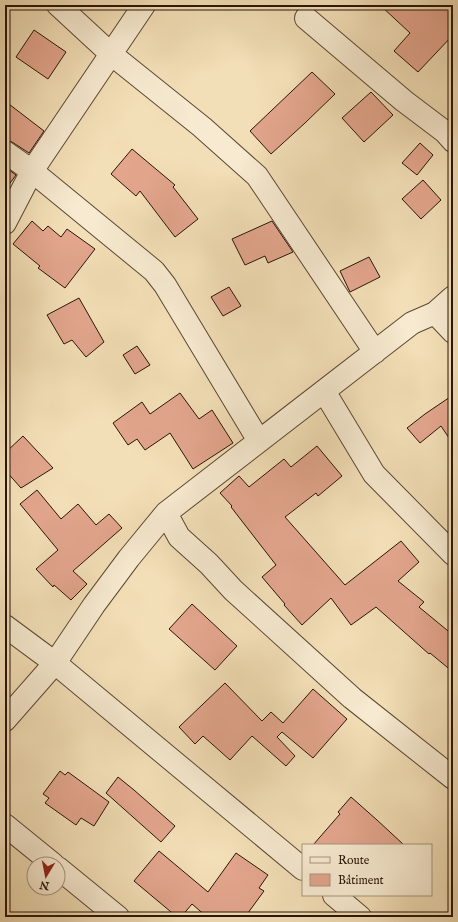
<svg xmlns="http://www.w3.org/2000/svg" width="458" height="922" font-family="'IM FELL English',serif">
  <rect width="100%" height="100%" fill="#f3dfb7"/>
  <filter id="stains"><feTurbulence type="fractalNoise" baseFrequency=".005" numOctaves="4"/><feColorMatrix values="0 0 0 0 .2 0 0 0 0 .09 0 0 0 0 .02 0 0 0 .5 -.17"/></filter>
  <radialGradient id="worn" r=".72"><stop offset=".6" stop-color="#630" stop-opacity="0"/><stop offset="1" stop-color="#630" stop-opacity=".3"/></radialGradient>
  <path fill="#e3a68d" stroke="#291507" d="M380,5H453V35L418,72L394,51L410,33Z
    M34,30L66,52L48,79L16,57Z
    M312,72L335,94L305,123L271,154L250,131Z
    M371,92L393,115L364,142L342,118Z
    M5,101L44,131L29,153L12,142L5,140Z
    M420,143L433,155L417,175L402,163Z
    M132,149L175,185L173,187L198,219L175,237L140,191L136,196L111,174Z
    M5,167L16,175L5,190Z
    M423,180L441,200L421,219L402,199Z
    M32,221L43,231L48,226L61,237L67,229L95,249L65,288L38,268L40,266L13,244Z
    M272,221L293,252L268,263L265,256L245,265L232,239Z
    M369,257L380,277L350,292L340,271Z
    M229,287L241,306L223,316L211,297Z
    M79,298L104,342L86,357L72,340L64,344L47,315Z
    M137,346L150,365L135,374L123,355Z
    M180,393L199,419L212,410L233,443L193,469L170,433L145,450L137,439L128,445L113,423L142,402L150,414Z
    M453,395V444L441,426L420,443L407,428L425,414Z
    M23,436L53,468L21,488L5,470V453Z
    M317,446L342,476L318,496L316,493L285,517L345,585L401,541L419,562L398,581L424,602L419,607L453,635V672L430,653L429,654L376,607L351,625L331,598L302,625L284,605L285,604L262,577L276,565L231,507L232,506L220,493L239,476L249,487L284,459L291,467Z
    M37,490L61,519L78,504L96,525L109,514L122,528L73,571L87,584L71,600L54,585L53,587L36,569L58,550L20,504Z
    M192,604L237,646L215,670L169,629Z
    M225,683L262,721L271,712L283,723L313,689L347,719L313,758L282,732L277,737L295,756L286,766L252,736L230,760L203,736L195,744L179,727Z
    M60,771L65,775L68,772L109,802L94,826L81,818L76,825L45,803L49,798L43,794Z
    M118,777L134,790L175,826L161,842L106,793Z
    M351,797L377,820L404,845H313L340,814L338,812Z
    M159,851L208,892L236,853L268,875L259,888L264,891L245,917H207L192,904L181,917H177L134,881Z"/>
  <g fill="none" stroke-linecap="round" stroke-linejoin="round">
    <defs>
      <path id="street" d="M58,5L111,54L202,127L257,176L375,352
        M306,18L404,101L445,132L453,141
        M5,152L32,171L154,271L165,285L259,441
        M5,223L32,171L144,5
        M435,313L453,332
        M324,391L374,474L453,554
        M166,513L179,537L209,564L233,590L352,698L453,778
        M5,626L55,663L303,869
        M5,720L55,663L94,605L129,558L166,513L412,323L435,313L453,297
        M5,825L53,864
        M58,868L118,917
        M334,895L360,917"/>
    </defs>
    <use href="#street" stroke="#5c4833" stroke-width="24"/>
    <use href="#street" stroke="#f7ead0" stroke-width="22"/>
  </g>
  <rect width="458" height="922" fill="none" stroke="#f3dfb7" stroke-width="20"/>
  <rect x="6" y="6" width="446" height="910" fill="none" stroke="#291507" stroke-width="2"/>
  <rect x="10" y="10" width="438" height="902" fill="none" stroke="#291507"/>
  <rect x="302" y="844" width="130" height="52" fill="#f7ead0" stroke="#a59580"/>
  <rect x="310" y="857" width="20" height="6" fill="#f7ead0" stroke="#a59580"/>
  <text x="338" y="864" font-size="12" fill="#291507">Route</text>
  <rect x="310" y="874" width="20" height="12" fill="#e3a68d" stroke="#a59580"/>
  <text x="338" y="884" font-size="12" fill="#291507">Bâtiment</text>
  <g transform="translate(46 876) rotate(190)"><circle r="19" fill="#f7ead0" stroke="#a59580"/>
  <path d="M0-3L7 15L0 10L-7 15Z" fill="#8f2418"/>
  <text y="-6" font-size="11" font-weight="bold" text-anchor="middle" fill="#291507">N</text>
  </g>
  <rect width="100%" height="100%" filter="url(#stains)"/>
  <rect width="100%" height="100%" fill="url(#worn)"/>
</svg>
